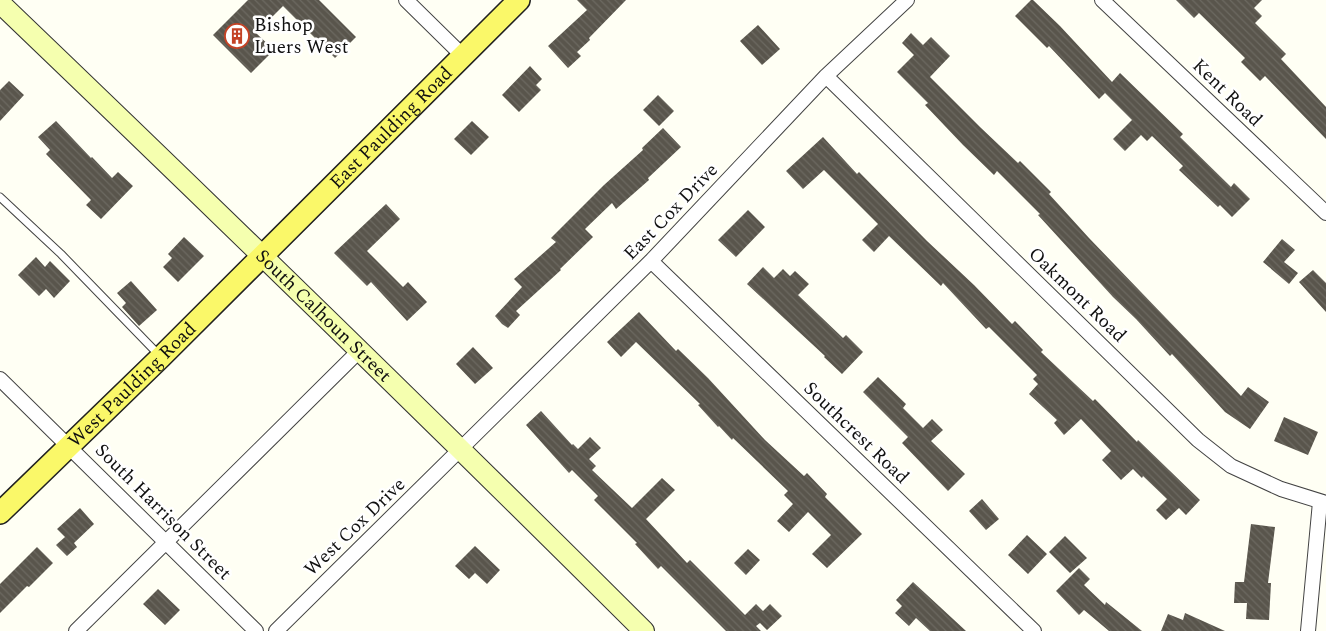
<svg xmlns="http://www.w3.org/2000/svg" width="1326" height="631" font-family="Spectral,serif">
  <defs>
    <pattern id="building-back-hatch" width="6" height="6" patternUnits="userSpaceOnUse" patternTransform="scale(1.25)"><rect width="6" height="6" fill="#59554c"/><path d="M-1 5l2 2M0 0l6 6M5-1l2 2" fill="none" stroke="#6c6961"/></pattern>
  </defs>
  <rect width="100%" height="100%" fill="#fffff4"/>
  <path fill="url(#building-back-hatch)" d="M248,0H319L356,37L335,58L283,6L256,33L274,50L251,73L213,35Z
    M577,0H626L589,38L590,40L577,52L581,56L568,68L548,46L587,10Z
    M1031,0H1033L1060,26L1112,82L1120,73L1183,134L1180,137L1231,187L1234,183L1250,199L1232,217L1220,205L1218,207L1179,170L1183,166L1152,136L1147,141L1141,135L1125,151L1113,139L1132,120L1105,93L1099,99L1049,46L1047,48L1015,16Z
    M1176,0H1262L1254,8L1262,16L1255,23L1286,54L1281,59L1326,107V139L1265,76L1260,81L1241,62L1245,58L1199,13L1194,18Z
    M758,25L780,49L762,65L740,41Z
    M911,33L923,45L931,37L950,56L930,77L980,127L1018,163L1020,161L1051,192L1049,194L1089,238L1241,396L1248,387L1269,402L1250,429L1225,412L1172,354L1170,356L1136,319L1113,297L1038,215L1040,214L997,171L994,175L963,145L925,105L928,103L897,72L914,55L902,43Z
    M530,66L542,79L536,85L541,90L519,112L502,95Z
    M9,81L24,95L0,121V90Z
    M658,95L674,111L659,126L643,110Z
    M56,121L91,158L92,157L112,178L118,172L133,186L101,219L86,205L91,200L46,154L50,150L38,137Z
    M472,121L489,137L471,155L454,139Z
    M663,128L681,147L648,178L649,180L616,209L612,203L585,229L593,237L560,269L561,270L516,311L520,315L508,328L502,324L495,316L522,287L514,279L556,242L551,238L604,185L643,150L642,148Z
    M823,137L857,174L859,172L927,241L974,285L1012,324L1015,321L1043,350L1041,352L1093,401L1095,399L1137,442L1138,440L1200,500L1186,515L1179,508L1166,520L1156,510L1167,499L1143,476L1142,478L1133,469L1121,480L1102,460L1111,451L1081,419L1064,435L1054,423L1057,420L1029,394L1038,384L1033,379L1037,375L989,327L986,329L943,283L941,286L889,236L874,252L862,240L878,224L824,170L803,189L786,171Z
    M386,204L400,219L367,251L403,287L408,282L427,302L407,321L371,282L367,286L334,253Z
    M748,210L765,227L736,257L718,240Z
    M184,237L204,256L178,282L163,267L172,258L168,254Z
    M1282,239L1295,250L1284,262L1298,273L1289,284L1263,262Z
    M36,257L45,267L50,261L70,281L54,298L46,289L39,296L18,275Z
    M763,267L774,278L783,269L790,276L795,271L809,284L798,295L843,338L846,335L863,352L842,374L824,357L825,356L747,284Z
    M1313,270L1326,283V312L1299,282Z
    M131,281L157,310L139,326L122,307L126,303L117,293Z
    M639,312L676,351L678,349L708,378L765,440L804,476L807,473L827,494L825,497L862,534L827,568L812,554L831,535L808,512L789,532L777,521L793,504L784,495L788,491L733,438L732,440L719,426L718,427L698,405L700,404L636,342L621,357L607,342Z
    M473,347L493,368L475,384L456,364Z
    M878,377L906,404L903,408L923,428L932,419L943,430L931,441L965,474L948,491L902,443L908,437L863,392Z
    M541,411L572,445L573,444L578,449L590,437L601,448L589,459L596,466L592,470L632,508L662,478L675,490L646,519L687,563L690,560L745,615L756,604L763,611L770,604L782,616L767,630L760,623L756,626L761,631H726L661,566L658,569L635,544L637,543L594,500L598,496L572,470L569,473L526,425Z
    M1284,417L1318,432L1308,455L1274,441Z
    M982,499L999,519L986,530L969,511Z
    M80,508L94,524L74,543L77,547L67,556L56,545L65,537L57,529Z
    M1251,524L1275,527L1268,583H1271L1269,620L1246,619L1247,603H1234L1235,582H1244Z
    M1027,535L1047,554L1028,574L1008,555Z
    M1065,536L1087,558L1070,573L1049,552Z
    M475,546L500,570L487,584L475,573L469,579L455,566Z
    M37,547L53,563L29,587L27,586L0,613V584Z
    M748,549L760,560L746,575L734,563Z
    M1079,568L1090,579L1084,585L1105,605L1106,602L1142,631H1109L1084,610L1079,615L1056,591Z
    M913,582L966,631H930L916,618L909,626L895,613L902,606L896,600Z
    M158,589L180,610L165,625L143,604Z
    M1185,613L1225,631H1161L1168,614L1183,620Z"/>
  <g fill="none" stroke-linecap="round" stroke-linejoin="round">
    <defs>
      <path id="lane" d="M0,197L61,254L159,355"/>
      <path id="street" d="M406,0L463,56
        M1102,0L1326,213
        M826,76L1198,440L1231,466L1281,489L1326,503
        M651,261L1034,631
        M0,379L256,631
        M76,631L360,350
        M276,631L651,261L826,76L907,0
        M1308,631L1320,502"/>
      <g id="secondary">
        <path id="s1" d="M0,3C216,210 431,419 644,631"/>
      </g>
      <g id="primary">
        <path id="s2" d="M0,513L161,357L519,0"/>
      </g>
    </defs>
    <use href="#lane" stroke="#434343" stroke-width="9"/>
    <use href="#street" stroke="#434343" stroke-width="16"/>
    <use href="#secondary" stroke="#323232" stroke-width="22"/>
    <use href="#primary" stroke="#212121" stroke-width="24"/>
    <use href="#lane" stroke="#fff" stroke-width="7"/>
    <use href="#street" stroke="#fff" stroke-width="14"/>
    <use href="#secondary" stroke="#f5ffaf" stroke-width="20"/>
    <use href="#primary" stroke="#faf869" stroke-width="21"/>
  </g>
  <defs>
    <symbol id="building-ring" viewBox="-11 -11 22 22"><circle r="9.5" fill="#fff" stroke="#c44225" stroke-width="1.5"/><path d="M-4-6H4V6H1V3H-1V6H-4ZM-2.5-4.3h1.7v1.8h-1.7ZM.8-4.3h1.7v1.8H.8ZM-2.5-1h1.7V.8h-1.7ZM.8-1h1.7V.8H.8Z" fill="#c44225"/></symbol>
  </defs>
  <g fill-rule="evenodd">
    <use href="#building-ring" x="223" y="22" width="28" height="28"/>
  </g>
  <g text-anchor="middle" dominant-baseline="central" stroke-width="5" stroke-linejoin="round" paint-order="stroke">
    <g font-size="19" fill="#101010" stroke="#fff" text-anchor="start">
      <text x="254" y="25">Bishop<tspan x="254" dy="22">Luers West</tspan></text>
    </g>
    <g font-size="19" fill="#101010" stroke="#fff">
      <text transform="translate(1227 93) rotate(44)">Kent Road</text>
      <text stroke="none"><textPath href="#s2" startOffset="549">East Paulding Road</textPath></text>
      <text transform="translate(671 212) rotate(-46)">East Cox Drive</text>
      <text transform="translate(1077 295) rotate(44)">Oakmont Road</text>
      <text stroke="none"><textPath href="#s1" startOffset="450">South Calhoun Street</textPath></text>
      <text stroke="none"><textPath href="#s2" startOffset="184">West Paulding Road</textPath></text>
      <text transform="translate(856 433) rotate(44)">Southcrest Road</text>
      <text transform="translate(163 512) rotate(45)">South Harrison Street</text>
      <text transform="translate(355 527) rotate(-44)">West Cox Drive</text>
    </g>
  </g>
</svg>
